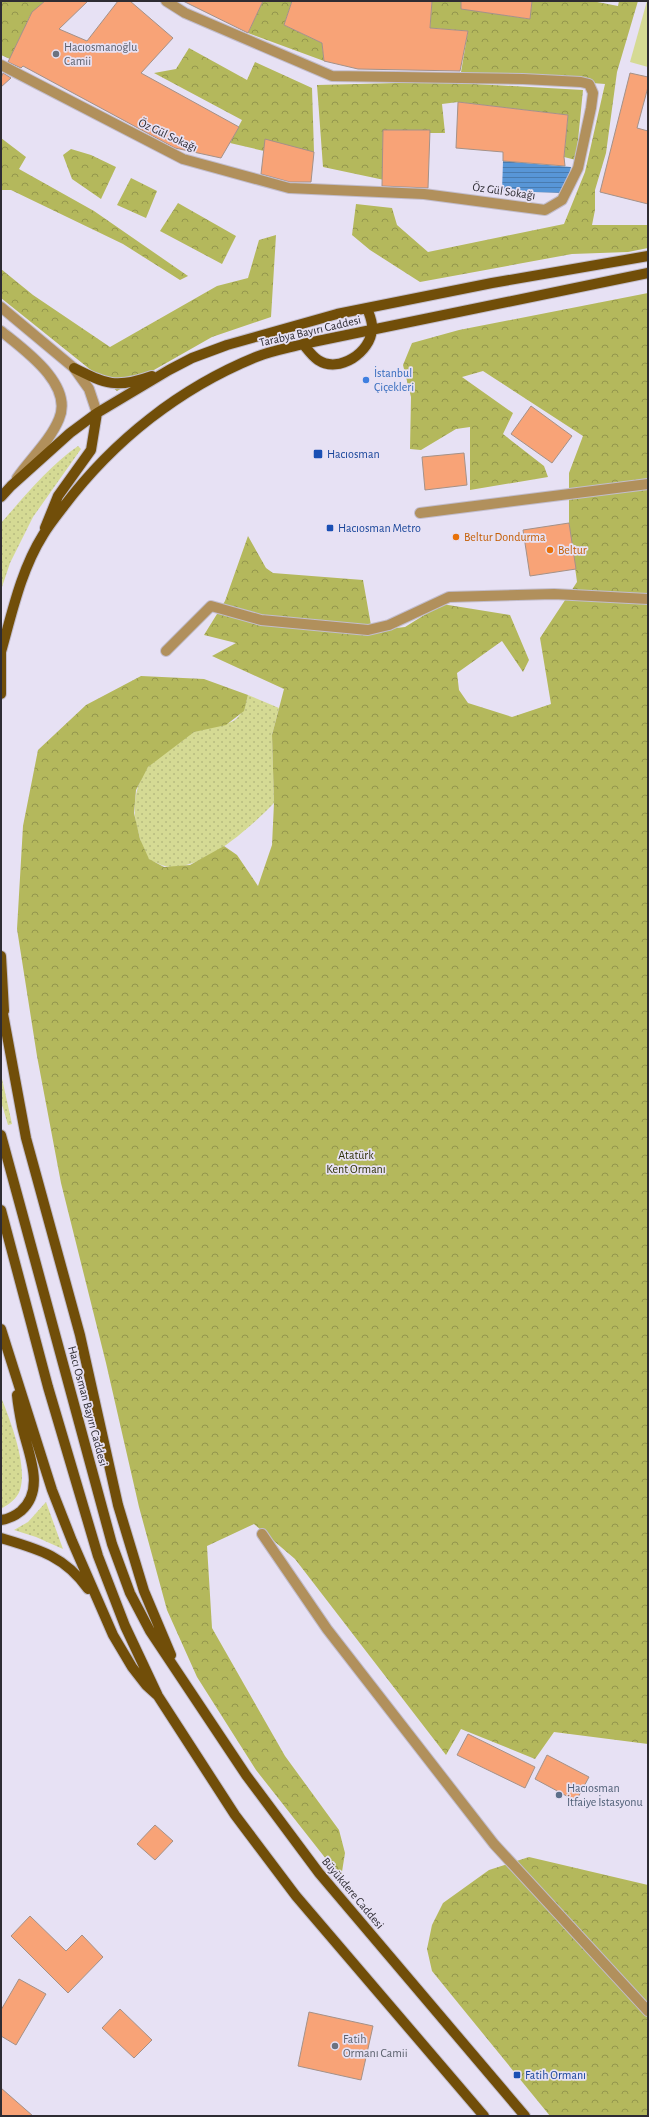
<svg xmlns="http://www.w3.org/2000/svg" width="649" height="2117" font-family="'Alegreya Sans',sans-serif">
  <defs>
    <pattern id="green-dots" width="8" height="8" patternUnits="userSpaceOnUse"><rect width="8" height="8" fill="#d5da94"/><path d="M2 2h.1M6 6h.1" fill="none" stroke="#b7bb80" stroke-width="1.8" stroke-linecap="round"/></pattern>
    <pattern id="forest-crowns" width="20" height="18" patternUnits="userSpaceOnUse"><rect width="20" height="18" fill="#b4b85c"/><path d="M2 6a3 3 0 1 1 6 0M12 15a3 3 0 1 1 6 0" fill="none" stroke="#93964d"/></pattern>
    <pattern id="water-rules" width="6" height="5" patternUnits="userSpaceOnUse"><rect width="6" height="5" fill="#5896d7"/><path d="M0 2.5h6" fill="none" stroke="#497baf"/></pattern>
  </defs>
  <rect width="100%" height="100%" fill="#e7e1f4"/>
  <path fill="url(#green-dots)" d="M78,446L81,449L33,517L10,563L1,590V523C25,496 48,467 78,446Z
    M248,695L279,708L272,735L274,803C251,827 192,882 157,863C155,862 150,861 149,859C142,852 140,836 137,828C132,807 135,785 148,767C155,759 184,737 194,732C220,720 239,734 248,695Z
    M1,1074L12,1124L8,1125L1,1101Z
    M1,1397C10,1420 28,1465 20,1490C17,1499 9,1504 1,1509Z
    M46,1502L63,1549L36,1537L14,1530L28,1522Z"/>
  <path fill="url(#forest-crowns)" d="M1,1H45L30,16L10,59L1,55Z
    M263,1H292L284,25L322,43L324,61L248,33Z
    M432,1H470L471,10L530,19L532,1H592L618,6L619,1H638L617,72L606,153L595,190V210L592,225H648V248L628,252L572,254L420,282L370,250L352,235L356,204L392,208L397,225L428,252L564,224L585,172L605,84L554,80L460,78L468,31L430,28Z
    M189,48L247,80L255,62L312,88L314,152L264,151L230,143L242,120L154,73L176,69Z
    M439,82L583,90L576,160L564,157L568,115L458,102L442,104L445,133H391L389,181L323,167L317,85Z
    M1,138L26,157L19,169L94,211L188,276L180,280L123,244L11,190H1Z
    M71,149L91,155L116,167L101,199L72,179L63,155Z
    M131,178L157,191L146,218L117,205Z
    M178,203L236,236L222,264L160,231Z
    M276,235L271,317L212,337L117,391L1,298V269L33,295L110,347L217,286L248,278L259,240Z
    M648,293V1744L554,1732L535,1759L461,1729L446,1755L295,1559L254,1524L207,1546L212,1628L285,1756L339,1830L345,1853L341,1878L256,1770L197,1677L167,1610L139,1507L106,1363L61,1183L37,1056L17,929L23,826L38,750L86,705L141,676L204,679L248,695L244,711L226,725L194,732L148,767L136,790L134,813L140,839L149,859L164,867L190,865L224,846L237,855L258,886L272,845L274,803L272,735L284,689L212,656L236,643L204,635L225,601L248,536L266,568L273,573L363,580L372,631L405,627L442,604L510,615L529,660L523,672L502,641L457,673L459,690L468,703L512,717L551,704L540,638L577,582L569,523V473L583,436L483,371L462,377L513,413L503,434L544,466L548,477L470,490V427L456,429L421,450L410,449L411,397L403,365L412,343L459,330Z
    M529,1857L648,1885V2116H550L432,1971L427,1949L432,1925L443,1903L489,1870Z"/>
  <path fill="#d5da94" d="M647,1H648V67L630,62Z"/>
  <path fill="url(#water-rules)" d="M503,161L571,167L565,193L502,191Z"/>
  <path fill="#f8a377" stroke="#a49188" d="M45,1H88L59,29L87,41L118,1H130L173,38L141,73L239,127L221,158L175,148L23,66L21,68L8,62L32,12Z
    M183,1H263L248,33Z
    M292,1H432L430,28L468,31L460,71L358,69L324,61L322,43L284,25Z
    M461,1H532L530,19L461,9Z
    M3,73L11,78L1,87V78Z
    M630,73L648,77V87L637,128L648,131V204L600,192Z
    M458,102L568,115L564,157L565,166L503,161V152L456,148Z
    M383,130H430L428,188L382,186Z
    M265,139L314,152L311,182H290L261,174Z
    M531,406L572,436L552,463L511,434Z
    M464,453L467,485L425,490L422,457Z
    M569,523L576,569L530,576L523,530Z
    M468,1734L535,1767L525,1788L457,1755Z
    M547,1755L589,1777L576,1801L535,1779Z
    M155,1825L173,1841L155,1860L137,1844Z
    M30,1916L66,1951L82,1935L103,1957L68,1993L11,1936Z
    M19,1979L46,1994L16,2045L1,2036V2010Z
    M120,2009L152,2040L134,2058L102,2028Z
    M309,2012L373,2026L361,2080L298,2066Z
    M1,2088L33,2116H1Z"/>
  <g fill="none" stroke-linecap="round" stroke-linejoin="round">
    <defs>
      <path id="minor" d="M1,65L183,159L289,188L424,194L545,210L562,200L578,168L591,108L593,93L589,84L581,82L523,79L332,76L185,13L166,1
        M1,307L74,368L89,389L97,413
        M1,331C23,349 74,384 59,419C50,441 30,459 17,478
        M420,513L648,484
        M166,651L211,606L261,620L368,630L389,625L449,597L554,594L648,599
        M262,1534L327,1629L494,1844L648,2011"/>
      <path id="major" d="M303,344C308,350 312,356 318,360C339,374 371,352 372,329C373,322 369,314 367,308
        M74,368C106,384 116,389 152,376
        M1,497L11,486L70,433L97,413L169,370L192,358L227,345L337,314L492,283L648,256
        M45,528L58,496L91,450L97,413
        M1,652C12,613 21,570 43,535C49,525 57,515 64,506C114,440 180,388 256,357C271,351 288,348 303,344L648,273
        M1,694V650
        M1,956L4,1011
        M1,1003L26,1138L80,1335L118,1505L144,1591L171,1655
        M1,1135L112,1544L130,1593L150,1631L246,1775L319,1873L525,2116
        M1,1210L48,1387L98,1556L125,1626L158,1696L235,1815L296,1896L484,2116
        M1,1329L52,1490L72,1541L113,1635L132,1667L146,1685L157,1695
        M1,1520C8,1519 15,1516 21,1511C46,1489 28,1453 22,1426C20,1416 18,1406 17,1395
        M1,1538C38,1549 65,1556 88,1589"/>
    </defs>
    <use href="#minor" stroke="#c2bdcd" stroke-width="12"/>
    <use href="#major" stroke="#c2bdcd" stroke-width="12"/>
    <use href="#minor" stroke="#b1905c" stroke-width="10"/>
    <use href="#major" stroke="#714e09" stroke-width="10"/>
  </g>
  <g fill="#6b7280" stroke="#e7e1f4" stroke-width="1.5">
    <circle cx="56" cy="54" r="4"/>
    <circle cx="335" cy="2046" r="4"/>
  </g>
  <circle fill="#3f7fe0" stroke="#e7e1f4" stroke-width="1.5" cx="366" cy="380" r="4"/>
  <g fill="#1a4fb4" stroke="#e7e1f4" stroke-width="1.5">
    <rect x="313" y="449" width="10" height="10" rx="2"/>
    <rect x="326" y="524" width="8" height="8" rx="2"/>
    <rect x="513" y="2071" width="8" height="8" rx="2"/>
  </g>
  <g fill="#e8710a" stroke="#e7e1f4" stroke-width="1.5">
    <circle cx="456" cy="537" r="4"/>
    <circle cx="550" cy="550" r="4"/>
  </g>
  <circle fill="#5c6f8a" stroke="#e7e1f4" stroke-width="1.5" cx="559" cy="1795" r="4"/>
  <g text-anchor="middle" dominant-baseline="central" stroke-width="3.5" stroke-linejoin="round" paint-order="stroke">
    <g font-size="12" fill="#5b616d" stroke="#e7e1f4" text-anchor="start">
      <text x="64" y="47">Hacıosmanoğlu<tspan x="64" dy="14">Camii</tspan></text>
      <text x="343" y="2039">Fatih<tspan x="343" dy="14">Ormanı Camii</tspan></text>
    </g>
    <g font-size="12" fill="#2e2c33" stroke="#e7e1f4">
      <text transform="translate(168 135) rotate(25)">Öz Gül Sokağı</text>
      <text transform="translate(504 191) rotate(8)">Öz Gül Sokağı</text>
      <text transform="translate(310 331) rotate(-13)">Tarabya Bayırı Caddesi</text>
      <text transform="translate(88 1406) rotate(75)">Hacı Osman Bayırı Caddesi</text>
      <text transform="translate(353 1893) rotate(50)">Büyükdere Caddesi</text>
    </g>
    <g font-size="12" fill="#366cbe" stroke="#e7e1f4" text-anchor="start">
      <text x="374" y="373">İstanbul<tspan x="374" dy="14">Çiçekleri</tspan></text>
    </g>
    <g font-size="12" fill="#164399" stroke="#e7e1f4" text-anchor="start">
      <text x="327" y="454">Hacıosman</text>
      <text x="338" y="528">Hacıosman Metro</text>
      <text x="525" y="2075">Fatih Ormanı</text>
    </g>
    <g font-size="12" fill="#c56008" stroke="#e7e1f4" text-anchor="start">
      <text x="464" y="537">Beltur Dondurma</text>
      <text x="558" y="550">Beltur</text>
    </g>
    <g font-size="12" fill="#2e3007" stroke="#e7e1f4">
      <text x="356" y="1155">Atatürk<tspan x="356" dy="14">Kent Ormanı</tspan></text>
    </g>
    <g font-size="12" fill="#4e5e75" stroke="#e7e1f4" text-anchor="start">
      <text x="567" y="1788">Hacıosman<tspan x="567" dy="14">İtfaiye İstasyonu</tspan></text>
    </g>
  </g>
  <rect width="649" height="2117" fill="none" stroke="#2e2c33" stroke-width="4"/>
</svg>
